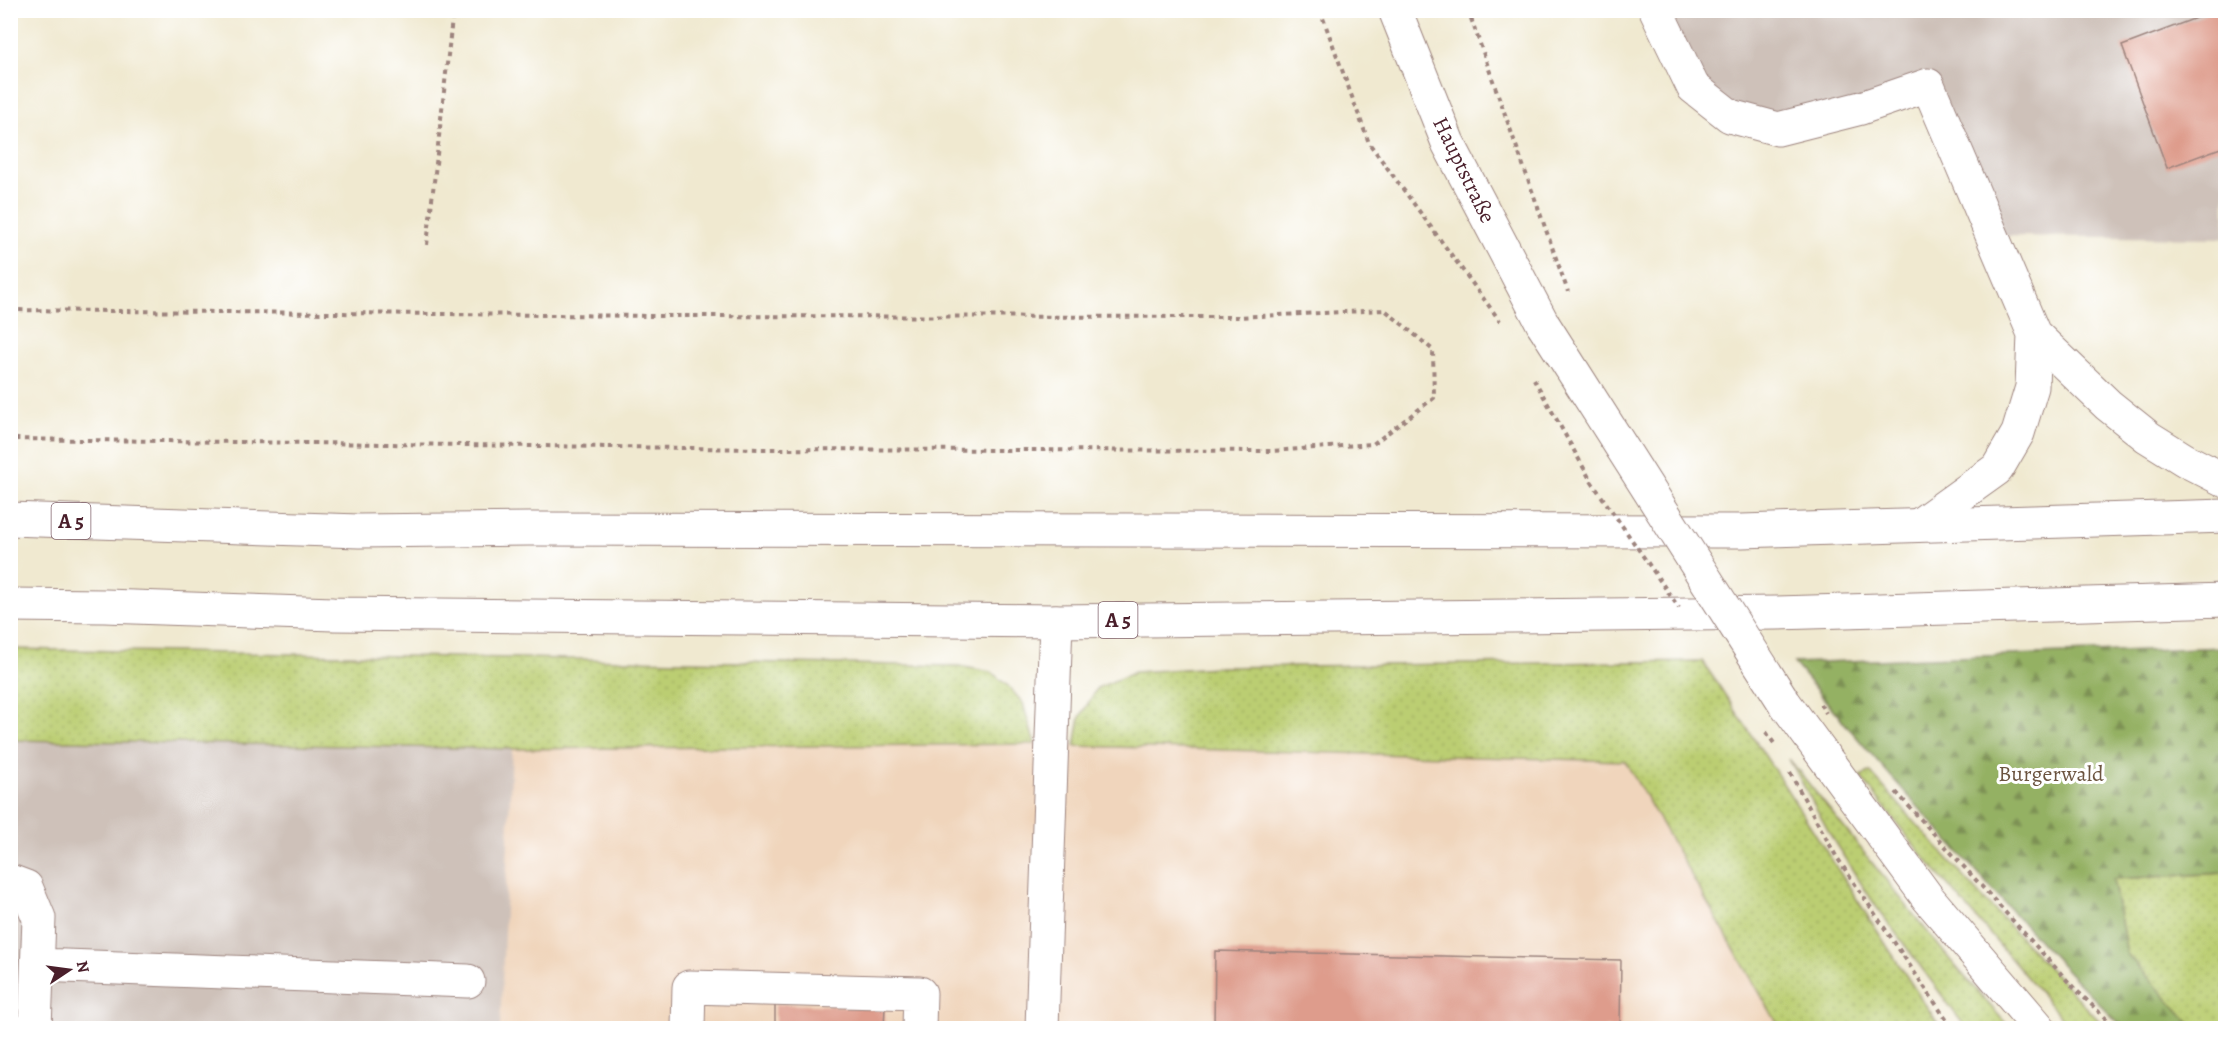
<svg xmlns="http://www.w3.org/2000/svg" width="2236" height="1039" font-family="Alegreya,serif">
  <defs>
    <pattern id="grass-dots" width="8" height="8" patternUnits="userSpaceOnUse" patternTransform="scale(1.5)"><rect width="8" height="8" fill="#bbce72"/><path d="M2 2h.1M6 6h.1" fill="none" stroke="#a2b063" stroke-width="1.8" stroke-linecap="round"/></pattern>
    <pattern id="forest-firs" width="22" height="20" patternUnits="userSpaceOnUse" patternTransform="scale(1.5)"><rect width="22" height="20" fill="#94b164"/><path d="M5 1l3.5 6h-7zM16 11l3.5 6h-7z" fill="#7b8f53"/></pattern>
  </defs>
  <rect width="100%" height="100%" fill="#fff"/>
  <filter id="ink" filterUnits="userSpaceOnUse"><feTurbulence type="fractalNoise" baseFrequency=".0167" numOctaves="2"/><feDisplacementMap in="SourceGraphic" scale="12" xChannelSelector="R" yChannelSelector="G"/><feConvolveMatrix kernelMatrix="1 2 1 2 8 2 1 2 1" color-interpolation-filters="sRGB"/></filter>
  <filter id="wash" filterUnits="userSpaceOnUse"><feTurbulence type="fractalNoise" baseFrequency=".008" numOctaves="4" result="noise"/><feDisplacementMap in="SourceGraphic" scale="24" xChannelSelector="R" yChannelSelector="G"/><feGaussianBlur stdDeviation="1.35" result="paint"/><feColorMatrix in="noise" values="0 0 0 0 0 0 0 0 0 0 0 0 0 0 0 0 0 1.4 0 .05"/><feComposite in="paint" operator="in"/></filter>
  <g filter="url(#wash)">
    <rect width="100%" height="100%" fill="#f0e9d0"/>
    <path fill="#f0d5bc" d="M11,740L512,749L1035,744L1625,761L1780,1028H11Z"/>
    <path fill="#cec1b9" d="M1656,11H2225V238L1993,236L1928,85L1861,108L1730,116Z
      M11,740L512,749L500,1028H11Z"/>
    <path fill="url(#grass-dots)" stroke="#82764e" stroke-width="1.5" d="M11,649L959,666L991,672L1008,686L1023,703L1035,744L512,749L11,740Z
      M1702,661C1785,781 1859,907 1941,1028H1780L1625,761L1075,746L1080,717L1097,688L1135,672L1217,667Z
      M1789,759L1951,961L2010,1028H1966L1875,905L1835,843Z
      M1870,772L1983,898L2106,1028H2070L1918,850L1860,776Z
      M2225,873V1028H2194L2127,954L2113,879Z"/>
    <path fill="url(#forest-firs)" stroke="#6f6848" stroke-width="1.5" d="M2225,647V873L2113,879L2127,954L2194,1028H2124C2074,980 2027,928 1980,876C1917,806 1854,736 1794,663Z"/>
    <g id="blocks">
      <path fill="#de9c8c" d="M2217,10H2226V146L2167,168L2122,46Z
        M1215,951L1621,960L1620,1028H1214Z
        M775,1004L885,1007L884,1028H775Z"/>
    </g>
  </g>
  <g filter="url(#ink)">
    <use href="#blocks" fill-opacity="0" stroke="#9d847e" stroke-width="1.5"/>
    <g fill="none" stroke-linecap="round" stroke-linejoin="round">
      <defs>
        <path id="minor" d="M1656,10L1693,87L1730,116L1778,129L1861,108L1928,85L2034,334L2108,405L2148,437L2185,460L2226,481
          M1919,525L1997,469L2018,433L2032,387L2034,334
          M10,881L26,887L39,918L35,1028
          M38,965L468,981
          M688,1028L689,987L920,993L919,1028
          M1042,1028L1056,621"/>
        <path id="major" d="M1395,10L1448,143L1543,324
          M1784,702L1928,898L2039,1028"/>
        <path id="highway" d="M10,519L359,531L529,529L1742,531L2226,516
          M10,605L105,606L333,614L1056,621L1777,613L2226,600"/>
      </defs>
      <use href="#minor" stroke="#9d847e" stroke-width="35"/>
      <use href="#major" stroke="#9d847e" stroke-width="35"/>
      <use href="#highway" stroke="#9d847e" stroke-width="35"/>
      <path stroke="#9d847e" stroke-width="4" stroke-dasharray="4.5 4.5" stroke-linecap="butt" d="M1320,10L1369,143L1500,321
        M1468,10L1568,292
        M427,245L453,10
        M10,310L657,316L1238,317L1385,310L1433,350L1434,398L1373,444L1271,451L763,449L10,439
        M1790,773L1836,856L1952,1028
        M1896,792L2074,988L2116,1028"/>
      <use href="#minor" stroke="#fff" stroke-width="33"/>
      <use href="#major" stroke="#fff" stroke-width="33"/>
      <use href="#highway" stroke="#fff" stroke-width="33"/>
      <defs>
        <path id="major-bridge" d="M1543,324L1784,702"/>
      </defs>
      <use href="#major-bridge" stroke="#9d847e" stroke-width="35" stroke-linecap="butt"/>
      <path stroke="#9d847e" stroke-width="4" stroke-dasharray="4.5 4.5" stroke-linecap="butt" d="M1534,379L1591,481L1679,608
        M1820,704L1826,713
        M1766,732L1776,746"/>
      <use href="#major-bridge" stroke="#fff" stroke-width="33"/>
    </g>
  </g>
  <g text-anchor="middle" dominant-baseline="central" stroke-width="6" stroke-linejoin="round" paint-order="stroke">
    <g fill="#fff" stroke="#80626b" stroke-width="1.5">
      <rect x="51.5" y="503" width="39" height="36" rx="4.5"/>
      <rect x="1098.5" y="602" width="39" height="36" rx="4.5"/>
    </g>
    <g font-size="21" font-weight="bold" fill="#4a1f2b">
      <text x="71" y="521">A 5</text>
      <text x="1118" y="620">A 5</text>
    </g>
    <g font-size="22" fill="#4a1f2b" stroke="#fff">
      <text transform="translate(1464 170) rotate(64)">Hauptstraße</text>
    </g>
    <g font-size="22" fill="#6c5440" stroke="#fff">
      <text x="2051" y="774">Burgerwald</text>
    </g>
  </g>
  <rect width="2236" height="1039" fill="none" stroke="#fff" stroke-width="36"/>
  <g transform="translate(69 970) rotate(77)" stroke="#ffffff" stroke-width="4.5" paint-order="stroke">
  <path d="M0-4.5L10 22L0 15L-10 22Z" fill="#4a1f2b"/>
  <text y="-9" font-size="16" font-weight="bold" text-anchor="middle" fill="#4a1f2b">N</text>
  </g>
</svg>
